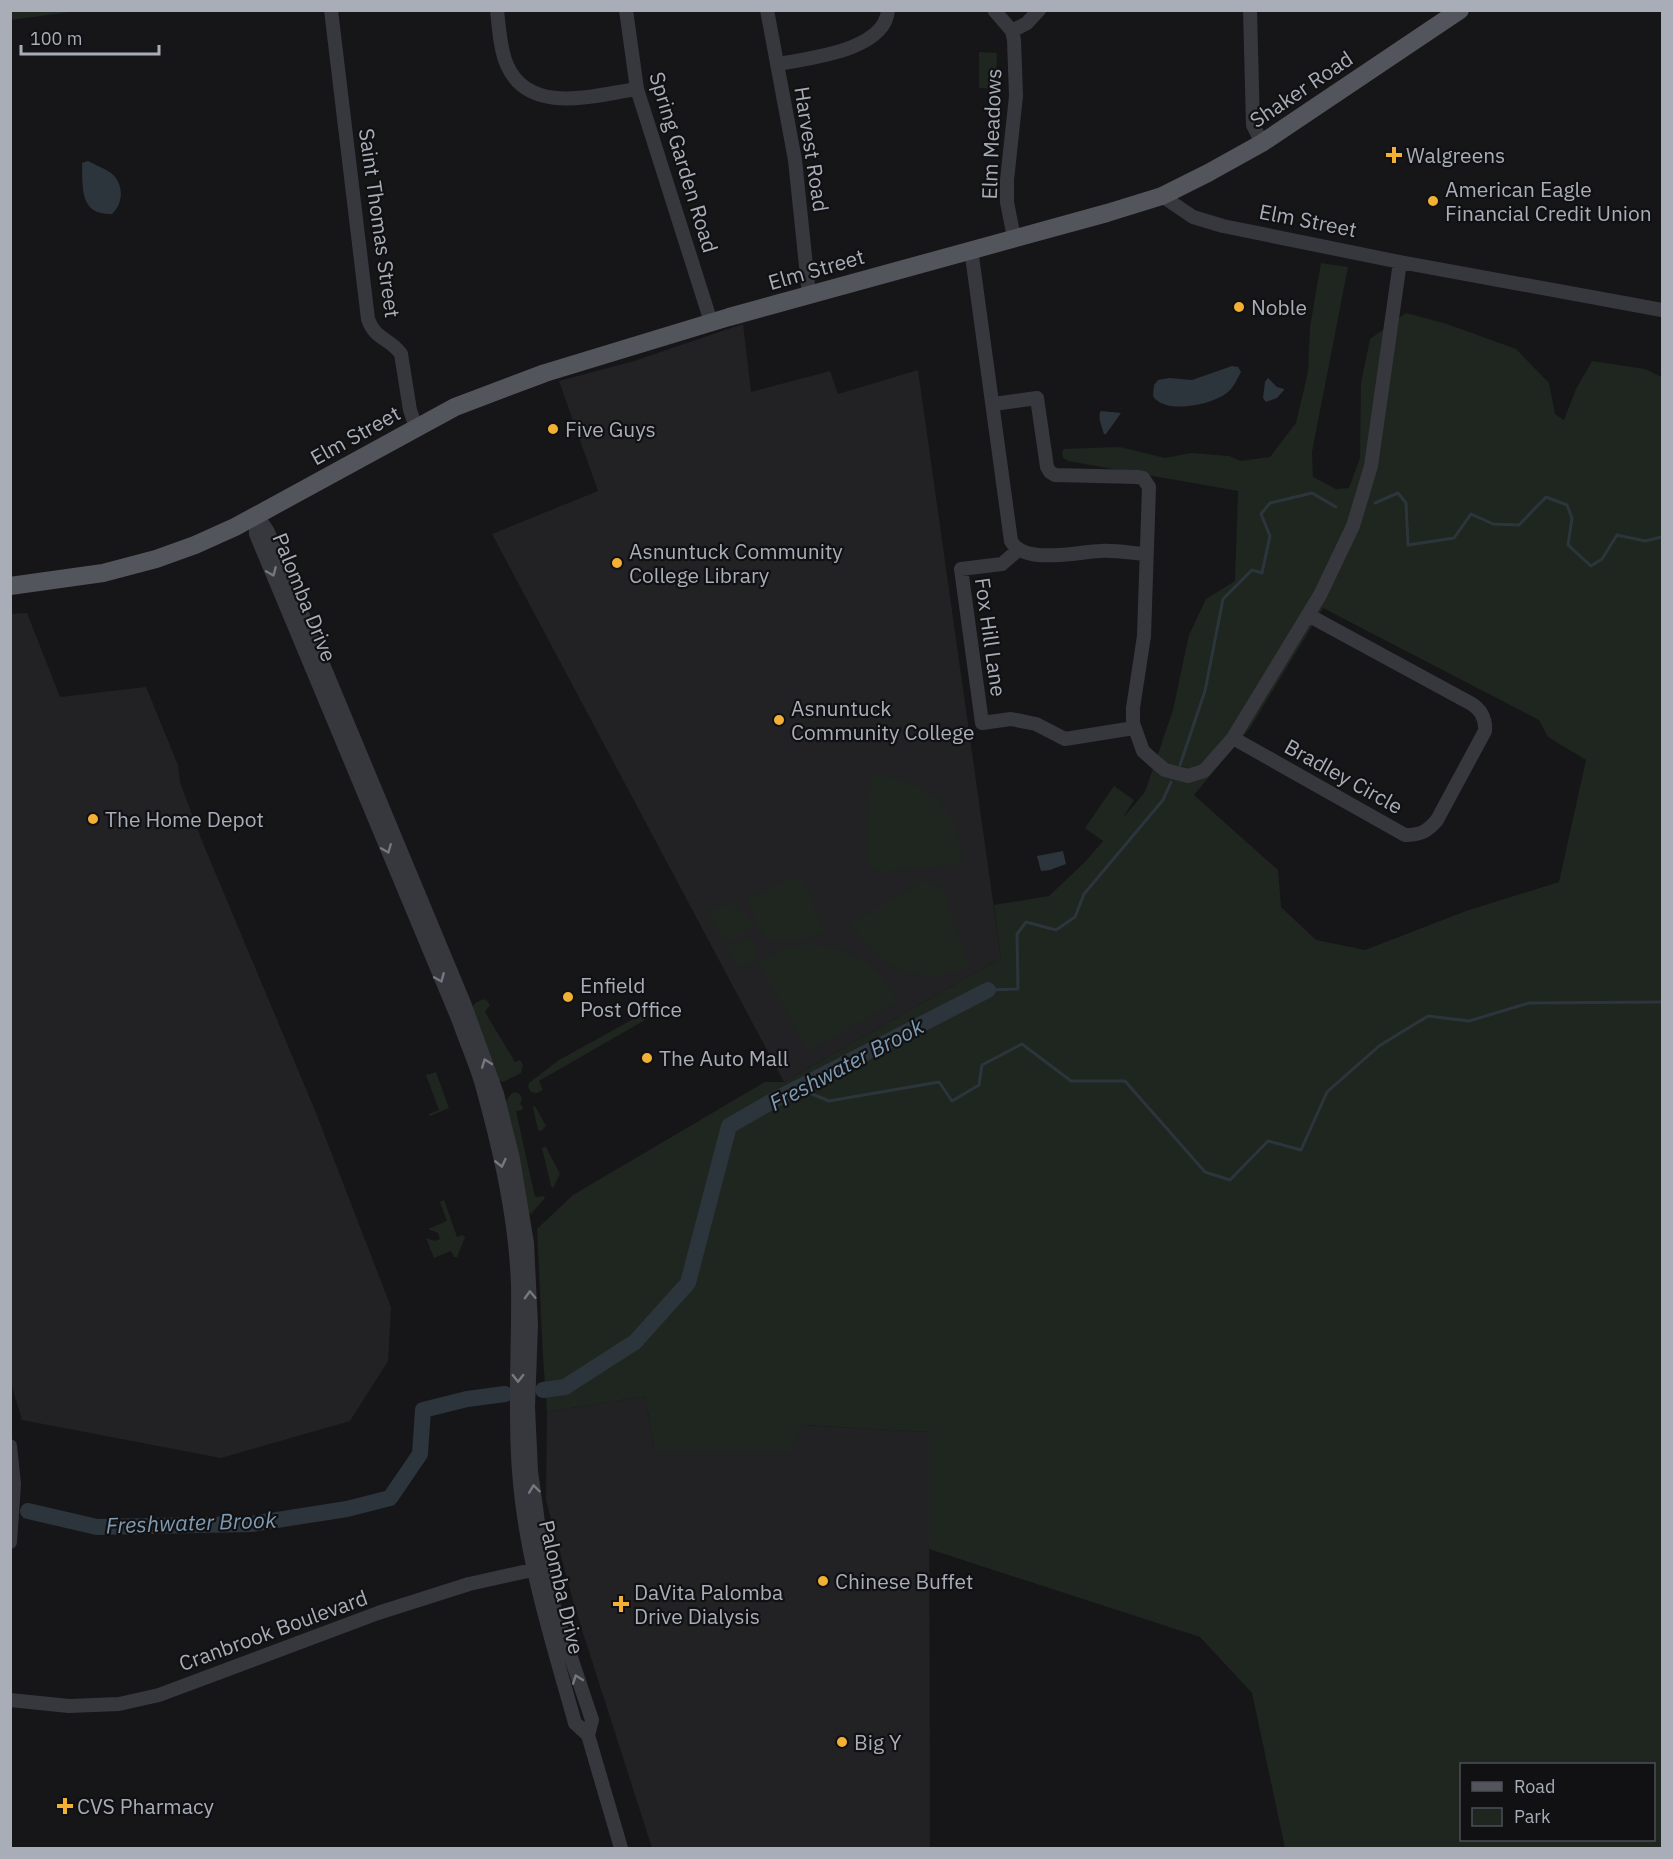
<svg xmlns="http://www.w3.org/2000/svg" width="1673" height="1859" font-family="'IBM Plex Sans',sans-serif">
  <rect width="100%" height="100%" fill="#161618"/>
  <path fill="#222225" d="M743,324L751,392L830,371L838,394L918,370L1001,958L784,1082L492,534L598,491L559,381L634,361Z
    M27,613L60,697L146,687L178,765L180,782L202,841L314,1108L391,1307L388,1361L350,1421L221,1458L22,1420L10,1380V614Z
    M645,1396L655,1450L802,1425L929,1432L930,1848H652L575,1608L546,1500L547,1412Z"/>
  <path fill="#1e261f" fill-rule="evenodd" d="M77,10V11L11,20V11Z
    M979,52L997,53L996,89L979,88Z
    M1321,263L1348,267L1312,452L1313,477L1336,489L1349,488L1360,458L1361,383L1370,339L1406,313L1447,324L1516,349L1549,383L1555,414L1564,420L1576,389L1592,361L1645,369L1662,377V1848H1285L1252,1693L1200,1637L929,1549V1432L802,1425L792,1450H655L645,1396L547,1412L543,1357L537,1229L573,1195L765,1082H784L1001,958L994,905L1049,896L1086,861L1103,841L1085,828L1114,786L1134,800L1123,818L1145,792L1173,710L1189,635L1206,599L1235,581L1238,491L1068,461L1063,458L1062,452L1064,449L1120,447L1165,458L1191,453L1229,456L1241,461L1270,457L1296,423L1308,372L1310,327ZM1323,608L1539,720L1548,737L1586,760L1559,882L1466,911L1365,950L1316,940L1281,907L1278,870L1194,795L1250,728ZM1462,1764H1654V1840H1462Z
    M871,775C924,777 962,809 962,864L878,872L866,860Z
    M796,877L805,883L825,933C775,947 766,951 746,899Z
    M924,881L942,887L969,967C920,988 876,969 851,923Z
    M731,904C743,909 749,916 754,927L723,945L708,910L718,906Z
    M748,938C766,948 758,967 739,968L726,949L727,947Z
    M800,945C844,943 879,962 898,1002L813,1048L805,1046L758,962L780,950Z
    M483,999L487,1001L490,1005L485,1012L515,1062L520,1060L523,1065L521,1073L503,1082L497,1079L472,1008L474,1004Z
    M647,1009L652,1016L539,1081L543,1090L537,1093L531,1092L528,1087L529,1083L559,1060L637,1017Z
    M436,1072L449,1108L430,1116L429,1114L439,1110L426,1075Z
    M514,1092L520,1094L522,1099L520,1104L523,1107L522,1110L516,1111L535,1197L544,1196L545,1198L531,1214L528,1212L506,1101L510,1095Z
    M535,1106L546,1126L541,1131L538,1130L533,1107Z
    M544,1147H546L560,1174L553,1188L551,1186L542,1148Z
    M444,1200L457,1237L463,1235L465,1237L457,1257H454L451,1251L434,1258L426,1238L435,1241L440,1239L438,1233L428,1229L447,1221L440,1202Z"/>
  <path fill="#2c353c" d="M88,161C95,165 104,168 111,173C124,183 124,203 112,214C79,215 83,188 82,163Z
    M1232,366L1238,367L1241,372C1237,379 1234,387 1228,392C1213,405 1164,415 1153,396L1154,385L1158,380L1169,378L1192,380Z
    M1268,378L1277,387L1284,389V390L1277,398L1266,402L1263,398L1265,382Z
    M1101,411L1121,413L1106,434H1104C1102,427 1097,416 1101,411Z
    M1063,851L1066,864L1050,870L1041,871L1037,856Z"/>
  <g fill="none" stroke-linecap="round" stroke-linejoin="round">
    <path stroke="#2c353c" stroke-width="3" d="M1375,503L1398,493L1406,503L1408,545L1454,538L1471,514L1493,524L1519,525L1546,497L1567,505L1572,518L1568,545L1591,566L1602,559L1617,535L1645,541L1662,537
      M1180,765L1205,691L1223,599L1252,570L1262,573L1270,536L1261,514L1270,503L1312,493L1336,507
      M988,990L1018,989L1017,934L1026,922L1056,930L1075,917L1084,894L1163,800L1171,782
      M798,1088L829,1101L939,1082L952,1101L979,1085L982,1065L1022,1044L1071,1081H1125L1205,1172L1230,1180L1268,1141L1301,1150L1327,1092L1379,1046L1428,1016L1469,1021L1529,1003L1662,1002"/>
    <path stroke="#2c353c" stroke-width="16" d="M543,1390L565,1387L635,1342L688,1283L729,1126L774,1100L988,990
      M28,1511L97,1527L251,1524L347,1509L390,1498L420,1454L423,1410L467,1399L505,1394"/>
    <path stroke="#37383d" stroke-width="14" d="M331,10L368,319C375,340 390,338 401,354L410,410L416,427
      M497,10C499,28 500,49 507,65C529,116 595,95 637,89
      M626,10L637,89L711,322
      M767,10L795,160L809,295
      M994,10L1012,31L1014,40L1016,96L1007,180V202L1014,238
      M1250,10L1253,125L1262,143
      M1012,31L1027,23L1039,10
      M778,64C808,58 885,51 888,10
      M1162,196L1193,217L1223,226L1400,262L1662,310
      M971,249L1011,541C1024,565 1077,552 1100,551C1115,550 1131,553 1146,554
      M994,404L1037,398L1047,467L1050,472L1055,475L1137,477L1143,478L1149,487L1144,636L1133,708V723L1143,751L1153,760L1165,770L1188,776L1204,771L1233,738L1320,595L1353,526L1371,466L1400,262
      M255,516L262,523L268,532L464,1003L497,1094L513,1159L527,1243L531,1325L528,1407L531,1471L541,1544L554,1607L592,1720L588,1735L621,1848
      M255,516L256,534L459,1021C466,1042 476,1064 482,1085C500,1150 516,1218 518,1286C519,1347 514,1410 519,1471C525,1557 552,1641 575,1723L588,1735
      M1018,550L1002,564L961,569L982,723L1011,719L1036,724L1065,739L1134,728
      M1233,738L1405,835C1420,835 1427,832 1437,820L1485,731C1486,719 1481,709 1470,703L1308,615
      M10,1446L14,1484L10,1542
      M10,1700L69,1706L119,1704L159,1695L378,1613L469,1584L541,1568"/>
    <path stroke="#53555c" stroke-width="18" d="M10,586L103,573L156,559L195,545L235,527L455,407L545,373L729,317L1107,213L1162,196L1208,173L1262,143L1460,10"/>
  </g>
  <defs><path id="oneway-chevron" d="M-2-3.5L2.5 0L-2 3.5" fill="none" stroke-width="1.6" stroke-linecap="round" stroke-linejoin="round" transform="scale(1.5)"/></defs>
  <g stroke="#757881">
    <use href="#oneway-chevron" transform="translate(272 572) rotate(67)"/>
    <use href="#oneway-chevron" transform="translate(387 849) rotate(68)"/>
    <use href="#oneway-chevron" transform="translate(440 978) rotate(67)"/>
    <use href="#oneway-chevron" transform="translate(486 1063) rotate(-110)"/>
    <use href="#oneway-chevron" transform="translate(501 1163) rotate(77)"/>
    <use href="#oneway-chevron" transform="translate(530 1295) rotate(-92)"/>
    <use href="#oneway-chevron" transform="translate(518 1378) rotate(90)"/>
    <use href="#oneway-chevron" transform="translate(534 1489) rotate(-97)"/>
    <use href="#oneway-chevron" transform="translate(577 1679) rotate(-110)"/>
  </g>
  <g fill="#f2b134" stroke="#111113" stroke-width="2">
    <path d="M1391 146h6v6h6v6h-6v6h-6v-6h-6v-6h6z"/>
    <circle cx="1433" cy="201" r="6"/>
    <circle cx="1239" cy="307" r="6"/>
    <circle cx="553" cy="429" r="6"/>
    <circle cx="617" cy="563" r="6"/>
    <circle cx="779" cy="720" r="6"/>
    <circle cx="93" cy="819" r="6"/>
    <circle cx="568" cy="997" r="6"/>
    <circle cx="647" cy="1058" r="6"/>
    <circle cx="823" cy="1581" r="6"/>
    <path d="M618 1595h6v6h6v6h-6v6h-6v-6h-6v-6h6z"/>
    <circle cx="842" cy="1742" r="6"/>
    <path d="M62 1797h6v6h6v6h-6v6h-6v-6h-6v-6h6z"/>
  </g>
  <g text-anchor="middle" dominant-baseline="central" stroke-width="4.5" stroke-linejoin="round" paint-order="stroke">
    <g font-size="21" fill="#a8adb8" stroke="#111113">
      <text transform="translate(1301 89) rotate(-34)">Shaker Road</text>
      <text transform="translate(991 134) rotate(-88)">Elm Meadows</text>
      <text transform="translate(812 149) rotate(81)">Harvest Road</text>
      <text transform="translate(684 162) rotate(73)">Spring Garden Road</text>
      <text transform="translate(1308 220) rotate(11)">Elm Street</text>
      <text transform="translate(380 223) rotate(82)">Saint Thomas Street</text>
      <text transform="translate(816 269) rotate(-16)">Elm Street</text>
      <text transform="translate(355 435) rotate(-29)">Elm Street</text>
      <text transform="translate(305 597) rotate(68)">Palomba Drive</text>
      <text transform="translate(991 637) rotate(82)">Fox Hill Lane</text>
      <text transform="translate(1344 776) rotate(29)">Bradley Circle</text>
      <text transform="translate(562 1587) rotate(77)">Palomba Drive</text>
      <text transform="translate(273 1630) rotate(-20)">Cranbrook Boulevard</text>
    </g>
    <g font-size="21" fill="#a8adb8" stroke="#111113" text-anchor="start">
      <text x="1406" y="155">Walgreens</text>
      <text x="1445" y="189">American Eagle<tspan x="1445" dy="24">Financial Credit Union</tspan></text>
      <text x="1251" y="307">Noble</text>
      <text x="565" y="429">Five Guys</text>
      <text x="629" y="551">Asnuntuck Community<tspan x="629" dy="24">College Library</tspan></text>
      <text x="791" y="708">Asnuntuck<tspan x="791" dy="24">Community College</tspan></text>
      <text x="105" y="819">The Home Depot</text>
      <text x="580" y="985">Enfield<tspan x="580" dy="24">Post Office</tspan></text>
      <text x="659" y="1058">The Auto Mall</text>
      <text x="835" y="1581">Chinese Buffet</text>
      <text x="634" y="1592">DaVita Palomba<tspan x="634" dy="24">Drive Dialysis</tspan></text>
      <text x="854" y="1742">Big Y</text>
      <text x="77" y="1806">CVS Pharmacy</text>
    </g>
    <g font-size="22" font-style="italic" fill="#7f9bb3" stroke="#111113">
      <text transform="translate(846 1064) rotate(-28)">Freshwater Brook</text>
      <text transform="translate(191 1522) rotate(-2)">Freshwater Brook</text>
    </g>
  </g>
  <rect width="1673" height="1859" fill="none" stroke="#a8adb8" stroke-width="24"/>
  <rect x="1460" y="1763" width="195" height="78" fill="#111113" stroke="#4d4f55" stroke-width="1.5"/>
  <rect x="1472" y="1782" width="30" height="9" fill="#53555c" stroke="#4d4f55" stroke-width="1.5"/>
  <text x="1514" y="1793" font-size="18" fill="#a8adb8">Road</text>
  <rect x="1472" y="1808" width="30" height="18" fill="#1e261f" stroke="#4d4f55" stroke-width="1.5"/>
  <text x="1514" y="1823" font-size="18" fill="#a8adb8">Park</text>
  <path d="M21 45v9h138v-9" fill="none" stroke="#a8adb8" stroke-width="3"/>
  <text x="30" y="45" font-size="18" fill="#a8adb8" stroke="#111113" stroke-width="4.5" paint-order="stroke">100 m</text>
</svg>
